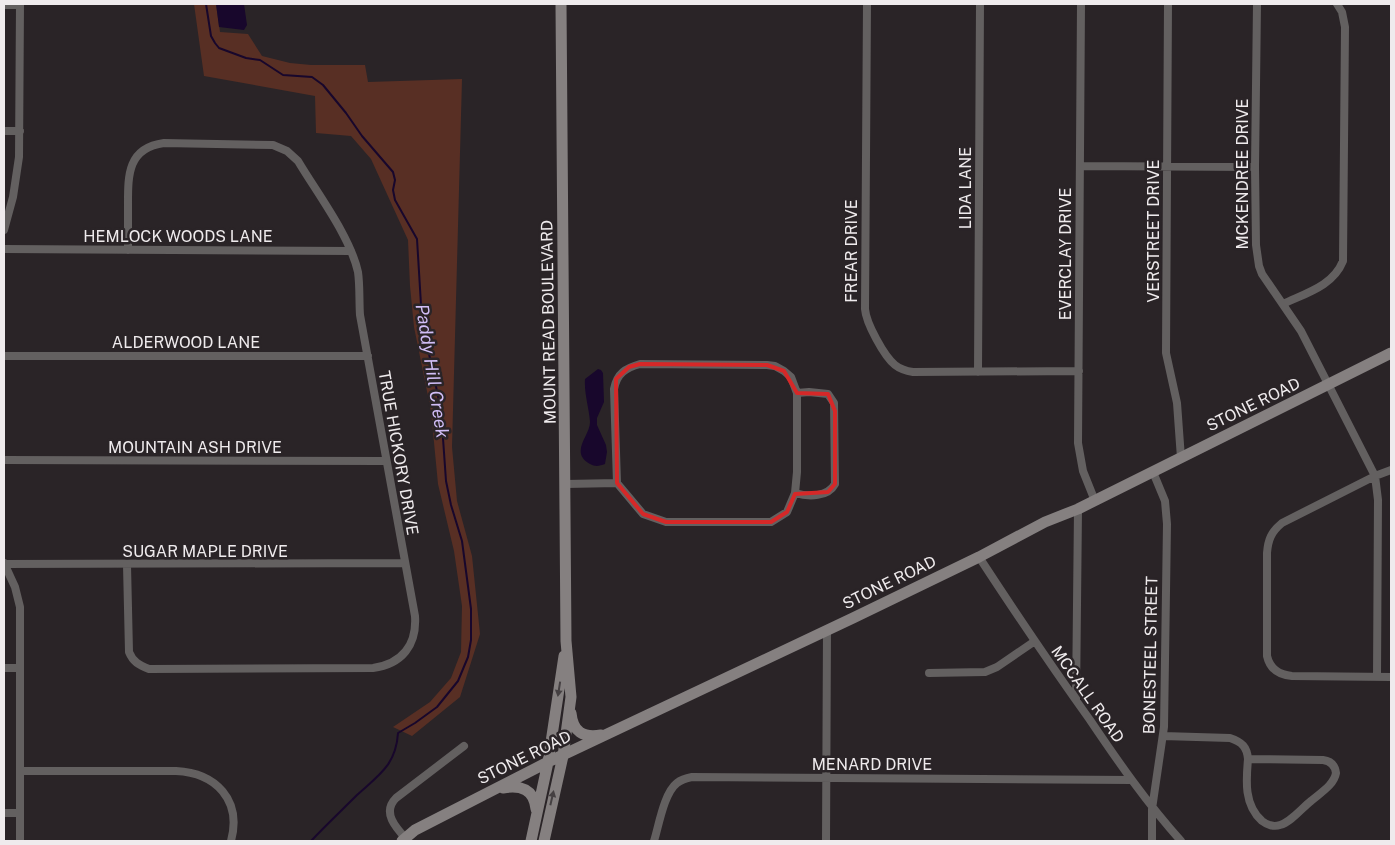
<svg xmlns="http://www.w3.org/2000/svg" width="1395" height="845" font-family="'Public Sans',sans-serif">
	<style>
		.green { fill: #582f24 }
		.water { fill: #18072c }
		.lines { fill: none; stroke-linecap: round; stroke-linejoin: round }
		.stream { stroke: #18072c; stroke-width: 2 }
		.street { stroke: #636060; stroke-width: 8 }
		.secondary { stroke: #858080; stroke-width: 11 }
		.oneway { fill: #454042 }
		.marked { fill: none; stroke: #d62828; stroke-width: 4; stroke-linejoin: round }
		.labels { text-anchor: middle; stroke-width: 5; stroke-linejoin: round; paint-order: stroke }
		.street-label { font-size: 16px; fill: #efebed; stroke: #2a2427 }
		.water-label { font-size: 18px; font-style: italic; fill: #d1bef7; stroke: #2a2427 }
	</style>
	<rect width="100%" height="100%" fill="#2a2427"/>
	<!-- green -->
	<path class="green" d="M194,4H216L220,32L248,34L262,56L290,63L311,65H365L368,82L462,79L452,447L457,501L472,556L480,634L460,697L412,736L393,727L430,702L451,678L461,652L462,606L454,551L438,484L431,411L414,327L410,286L408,240L371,159L351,136L316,133L315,96L204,76Z"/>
	<!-- water -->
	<path class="water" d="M216,4H244L247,25L244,30L219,27Z
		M598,369L601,370L603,373L604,402L597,418V425L606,445L607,452L605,464C600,466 595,467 590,464C569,452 590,436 590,422C589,407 584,394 585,379Z"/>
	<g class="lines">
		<!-- stream -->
		<path class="stream" d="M206,4L211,36L215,43L219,48L246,58L260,60L283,75L312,77L323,85L346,113L362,136L393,172L395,180L393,190L395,200L417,239L422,321L441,410L446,481L451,505L462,541L471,609V640L468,657L458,681L437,707L415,723L398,733C396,765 379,775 357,795C342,810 326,825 311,841"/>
		<!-- street -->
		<path class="street" d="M867,4L865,309C866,323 884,356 895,365C900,369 906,371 913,372L1079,371
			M1081,4L1078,443L1083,471L1095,501
			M1168,4L1166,353L1177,403L1181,458
			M1257,4L1255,167L1256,245L1259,266L1262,274L1301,331L1375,476L1378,500L1377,677
			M4,5H20
			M4,131H20
			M1080,166L1255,167
			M4,230L13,197L19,157L20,4
			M4,249L351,251
			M1283,304C1306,293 1333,286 1343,261L1345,27L1342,12L1337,4
			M4,356H368
			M640,364L767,365L775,366L784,371L791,377L797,393V472L795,493L787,512L771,522H666L643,514L617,483L614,389C617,373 626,368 640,364Z
			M978,372L980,4
			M4,460L386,461
			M1391,470L1375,476L1282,523C1271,532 1268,540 1267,553V656C1270,669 1279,675 1292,676L1391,677
			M566,484L617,483
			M795,493C809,497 828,497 835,484L834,403L828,394L809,392L797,393
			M979,557C1015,612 1052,667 1090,720C1119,763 1147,803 1181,841
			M4,563L15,587L20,607V841
			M4,564L405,563
			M127,565L129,652C133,662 139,665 149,669L373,668C402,664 417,645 415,616L360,315C359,300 360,286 358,272C350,236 317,193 298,161L287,151L273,145L164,143C127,148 128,176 128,206C128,221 128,235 128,250
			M4,668H20
			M929,673L985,672L997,667L1035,641
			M1076,700L1078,509
			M1163,736L1230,738C1242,742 1247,747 1248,759
			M1248,759L1323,760C1331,761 1335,765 1336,773C1334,785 1320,793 1311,801C1302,808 1291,822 1280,825C1274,827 1267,825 1262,821C1244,805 1246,781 1248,759Z
			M21,771H176C216,773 242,800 231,841
			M4,813H20
			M408,841C397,829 381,813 396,798L464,746
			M654,841C659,825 664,793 677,783C682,779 687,778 692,777L1131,780
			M826,841L827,630
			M1152,841V809L1164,727L1167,524L1165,501L1153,472"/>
		<!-- secondary -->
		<path class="secondary" d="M571,713C573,732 583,738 601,735
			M503,788C521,785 534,789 536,809
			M402,841L415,830L548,762L853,618L979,557L1045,522L1078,509L1391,353
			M531,841L548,762L564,656
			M544,841L563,756L571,697L566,641L561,4"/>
	</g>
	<!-- one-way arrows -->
	<defs><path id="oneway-solid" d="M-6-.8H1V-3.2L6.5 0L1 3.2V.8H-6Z" transform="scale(1.25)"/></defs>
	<g class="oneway">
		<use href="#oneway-solid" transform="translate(559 689) rotate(99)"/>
		<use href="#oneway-solid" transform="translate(552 798) rotate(-77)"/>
	</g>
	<!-- marked area -->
	<path class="marked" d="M640,364L767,365L784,371L797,393L828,394L835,411V484L828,492L795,494L787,512L771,522H666L643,514L617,483L616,379L629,367Z"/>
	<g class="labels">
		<!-- street labels -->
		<g class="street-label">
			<text transform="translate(1242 174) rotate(-90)" y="6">MCKENDREE DRIVE</text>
			<text transform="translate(965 188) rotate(-90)" y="6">LIDA LANE</text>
			<text transform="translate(1153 231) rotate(-90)" y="6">VERSTREET DRIVE</text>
			<text x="178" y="242">HEMLOCK WOODS LANE</text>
			<text transform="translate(851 251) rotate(-90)" y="6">FREAR DRIVE</text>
			<text transform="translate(1065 254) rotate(-90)" y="6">EVERCLAY DRIVE</text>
			<text transform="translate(548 322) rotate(-91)" y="6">MOUNT READ BOULEVARD</text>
			<text x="186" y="348">ALDERWOOD LANE</text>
			<text transform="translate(1253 404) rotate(-26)" y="6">STONE ROAD</text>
			<text x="195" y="453">MOUNTAIN ASH DRIVE</text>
			<text transform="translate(399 453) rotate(80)" y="6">TRUE HICKORY DRIVE</text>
			<text x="205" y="557">SUGAR MAPLE DRIVE</text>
			<text transform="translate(889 582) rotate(-26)" y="6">STONE ROAD</text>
			<text transform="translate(1150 655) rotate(-89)" y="6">BONESTEEL STREET</text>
			<text transform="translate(1088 694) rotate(55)" y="6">MCCALL ROAD</text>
			<text transform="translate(524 757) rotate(-26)" y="6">STONE ROAD</text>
			<text x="872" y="770">MENARD DRIVE</text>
		</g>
		<!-- water labels -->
		<g class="water-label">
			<text transform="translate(432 371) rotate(81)" y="6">Paddy Hill Creek</text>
		</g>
	</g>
	<!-- border -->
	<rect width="1395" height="845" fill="none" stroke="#efebed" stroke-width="10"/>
</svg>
